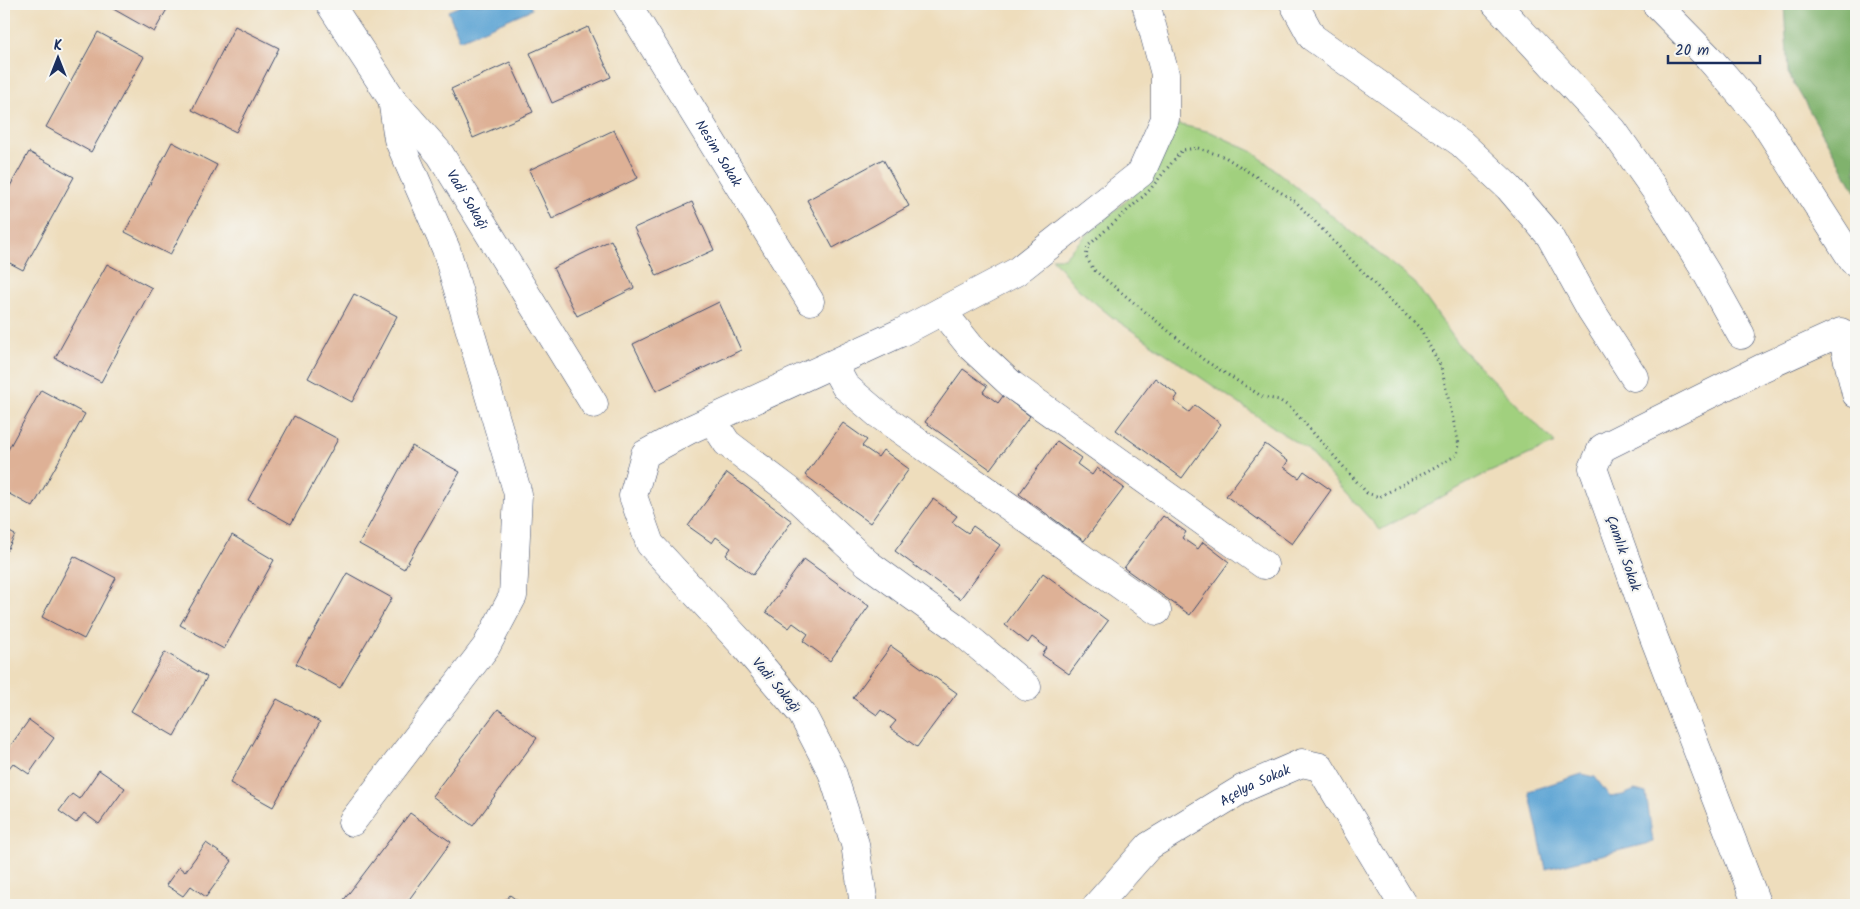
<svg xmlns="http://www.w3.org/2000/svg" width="1860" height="909" font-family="Kalam,sans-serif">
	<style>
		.green { fill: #a1d07e; stroke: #5e806e }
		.forest { fill: #80b26d; stroke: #4e7066 }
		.water { fill: #5ea5d4; stroke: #3c6a99 }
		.building { fill: #deb196 }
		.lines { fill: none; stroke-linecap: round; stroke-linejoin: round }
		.minor-casing { stroke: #3b496c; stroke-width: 29 }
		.path { stroke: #3b496c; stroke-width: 3; stroke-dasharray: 1 4; stroke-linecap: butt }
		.minor { stroke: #fff; stroke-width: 28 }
		.labels { text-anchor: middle; stroke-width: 4.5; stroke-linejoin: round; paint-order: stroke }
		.street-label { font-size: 14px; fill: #1b2f5e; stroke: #f6f6f2 }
	</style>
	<rect width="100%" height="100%" fill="#f6f6f2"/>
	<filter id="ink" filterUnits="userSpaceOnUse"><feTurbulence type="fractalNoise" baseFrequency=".02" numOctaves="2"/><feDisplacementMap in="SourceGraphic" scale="10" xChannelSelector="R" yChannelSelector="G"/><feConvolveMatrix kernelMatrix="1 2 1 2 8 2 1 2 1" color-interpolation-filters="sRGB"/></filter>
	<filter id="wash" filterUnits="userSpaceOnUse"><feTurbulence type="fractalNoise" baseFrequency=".0096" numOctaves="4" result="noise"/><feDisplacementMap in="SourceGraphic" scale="20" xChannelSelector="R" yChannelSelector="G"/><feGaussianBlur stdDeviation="1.12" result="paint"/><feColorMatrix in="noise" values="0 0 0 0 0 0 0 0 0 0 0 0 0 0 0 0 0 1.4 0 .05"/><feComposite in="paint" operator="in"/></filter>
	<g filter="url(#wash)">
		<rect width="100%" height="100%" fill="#eeddbc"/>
		<!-- green -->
		<path class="green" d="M1177,124L1211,132L1253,152L1415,283L1461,348L1555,443L1481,476L1380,530L1307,450L1112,317L1077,288L1052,258H1064C1088,229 1121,210 1145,181C1158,165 1167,142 1177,124Z"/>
		<!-- forest -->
		<path class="forest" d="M1784,4H1856V192L1788,73Z"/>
		<!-- water -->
		<path class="water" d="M465,4H529L532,9L460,40L448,11Z
			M1582,774L1595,777L1610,797L1623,795L1635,790L1646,793L1653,842L1546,869L1529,791Z"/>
		<g id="blocks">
			<!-- building -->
			<path class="building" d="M109,4H170L154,32L108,6Z
				M235,26L279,48L236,132L192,110Z
				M588,27L611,77L552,103L530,53Z
				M98,32L144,57L91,152L46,127Z
				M510,62L533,112L473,138L451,89Z
				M614,130L638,178L552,219L529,170Z
				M172,142L217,165L170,255L125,232Z
				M29,152L74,177L23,270L4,260V197Z
				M883,159L909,206L833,248L807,200Z
				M692,202L714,250L657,276L634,228Z
				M611,240L634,288L577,316L553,268Z
				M107,264L152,288L101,382L55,358Z
				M354,294L397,316L352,402L308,378Z
				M719,302L741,350L656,391L633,344Z
				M963,369L987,386L983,392L998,403L1003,396L1030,416L990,469L925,422Z
				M1155,378L1178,395L1174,401L1189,412L1195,405L1221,424L1182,478L1116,430Z
				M41,390L85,414L33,507L4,491V457Z
				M294,416L338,439L291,524L248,500Z
				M843,423L867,440L862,446L878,457L883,450L909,469L870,523L805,475Z
				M1057,441L1081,458L1077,464L1092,475L1097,468L1124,488L1084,541L1019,494Z
				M1265,444L1288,461L1284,467L1299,478L1304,471L1331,490L1292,544L1226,496Z
				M412,446L460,472L404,569L359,544Z
				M727,473L792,521L753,575L726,555L731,548L716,537L712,543L688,526Z
				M933,499L957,516L952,522L968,533L973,526L1000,545L960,599L895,551Z
				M1163,516L1186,532L1182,538L1198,549L1203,542L1229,562L1190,615L1124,568Z
				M4,529L15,535L4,556Z
				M232,535L274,560L224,649L180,625Z
				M74,556L116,578L84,639L42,617Z
				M804,559L869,606L830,661L803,641L808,634L793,623L789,628L766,612Z
				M347,573L392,598L340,688L296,664Z
				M1043,573L1108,621L1069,674L1042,655L1047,648L1032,637L1028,643L1005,625Z
				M891,646L957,693L917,747L890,728L896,721L881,710L877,715L853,698Z
				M165,652L207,677L174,736L131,711Z
				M277,699L320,722L273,807L230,783Z
				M498,709L537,738L473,826L432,796Z
				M29,720L54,738L29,774L13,763L5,773L4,746L8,749Z
				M99,770L125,788L99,824L84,813L76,823L59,811L72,794L79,799Z
				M410,813L451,842L405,905H350L343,901Z
				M206,843L232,861L206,897L191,886L183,896L166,885L179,867L185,872Z
				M510,895L523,905H502Z"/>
		</g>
	</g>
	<g filter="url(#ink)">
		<use href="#blocks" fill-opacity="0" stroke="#3b496c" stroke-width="1"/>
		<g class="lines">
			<defs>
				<g id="minor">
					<path id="s1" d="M330,4L392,99L440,154L594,404"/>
					<path id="s2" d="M627,4L810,301"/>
					<path d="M1294,4L1312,37L1461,143L1509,188L1550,236L1591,310L1634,377"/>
					<path d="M1496,4L1613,130L1660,197L1706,272L1741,335"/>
					<path d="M1656,4L1708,57L1762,119L1853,261"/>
					<path d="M942,311L970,346L1012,385L1264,565"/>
					<path d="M833,364L845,386L878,414L1157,611"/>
					<path d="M712,420L727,443L789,490L867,563L958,629L1027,687"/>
					<path d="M352,822L486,647L513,596L518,494L446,249L398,139L392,99"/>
					<path d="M864,905L855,844L832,772L802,714L746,648L650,544L633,496L645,454L689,430L902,332L1016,272L1141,173L1165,119V74L1146,4"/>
					<path id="s3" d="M1097,905L1149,846L1244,788L1302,763L1320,767L1403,905"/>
					<path d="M1757,905L1651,630L1593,468L1602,448L1762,368L1841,332L1856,394"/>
				</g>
			</defs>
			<!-- minor casing -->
			<use href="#minor" class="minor-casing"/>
			<!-- path -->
			<path class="path" d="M1198,148L1225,157L1296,202L1386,296L1420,328L1441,367L1459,445L1457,455L1379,497L1367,493L1291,408L1279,400L1263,397L1204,360L1094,270L1086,257L1088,246L1148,192L1182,150Z"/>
			<!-- minor -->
			<use href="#minor" class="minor"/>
		</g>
	</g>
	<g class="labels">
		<!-- street labels -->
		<g class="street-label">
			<text dy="5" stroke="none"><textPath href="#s2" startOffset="175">Nesim Sokak</textPath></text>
			<text dy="5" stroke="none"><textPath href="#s1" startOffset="240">Vadi Sokağı</textPath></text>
			<text transform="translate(1624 553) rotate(71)" y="5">Çamlık Sokak</text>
			<text transform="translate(777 685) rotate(50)" y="5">Vadi Sokağı</text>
			<text dy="5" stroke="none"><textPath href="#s3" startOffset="201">Açelya Sokak</textPath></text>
		</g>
	</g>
	<!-- margin -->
	<rect width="1860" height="909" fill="none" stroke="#f6f6f2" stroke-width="20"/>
	<!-- north arrow -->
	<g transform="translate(58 58)" stroke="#f6f6f2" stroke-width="4" paint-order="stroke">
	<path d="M0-4L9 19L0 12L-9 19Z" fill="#1b2f5e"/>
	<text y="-8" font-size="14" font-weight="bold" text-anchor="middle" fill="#1b2f5e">K</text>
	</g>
	<!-- scale -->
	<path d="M1668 55v8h92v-8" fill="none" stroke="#1b2f5e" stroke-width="2.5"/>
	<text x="1675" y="55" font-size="15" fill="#1b2f5e" stroke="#f6f6f2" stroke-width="4" paint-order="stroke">20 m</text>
</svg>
